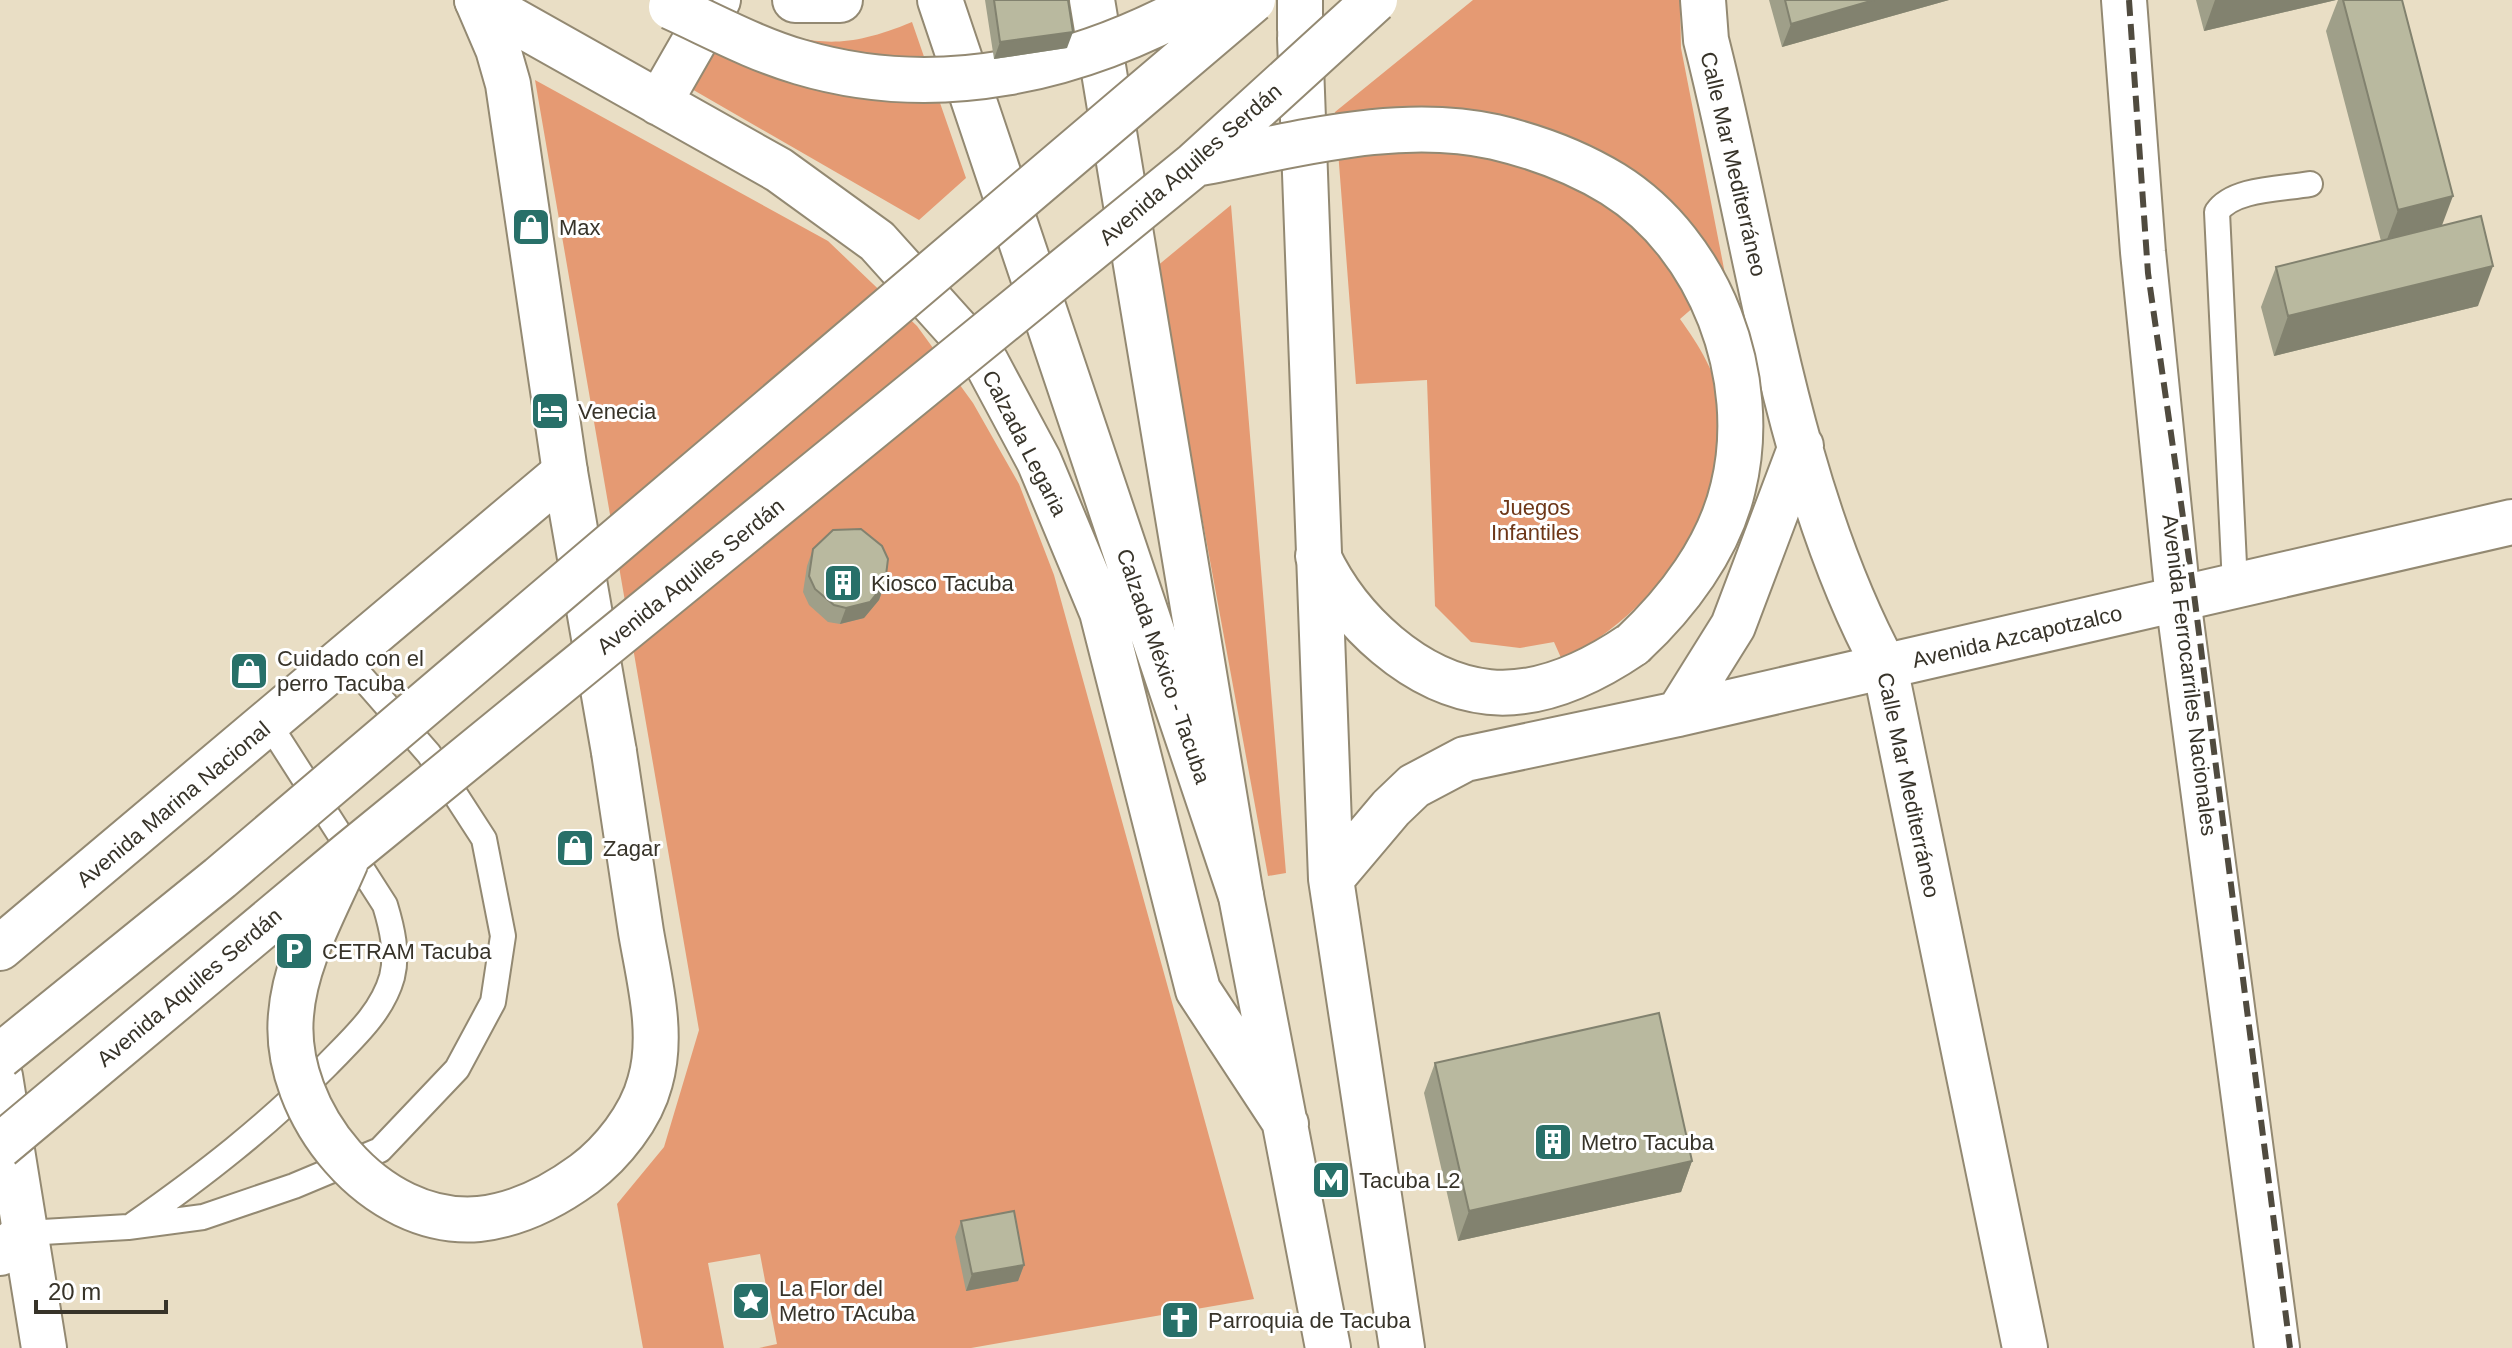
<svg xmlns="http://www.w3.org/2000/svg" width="2512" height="1348" font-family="Arial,sans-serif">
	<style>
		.green { fill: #e59a73 }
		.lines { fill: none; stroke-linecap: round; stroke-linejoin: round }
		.lane-casing { stroke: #938972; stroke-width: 28 }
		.street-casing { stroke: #938972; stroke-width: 48 }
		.secondary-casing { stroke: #938972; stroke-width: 48 }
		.highway-casing { stroke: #938972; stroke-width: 48 }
		.lane { stroke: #fff; stroke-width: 24 }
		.street { stroke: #fff; stroke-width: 44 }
		.secondary { stroke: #fff; stroke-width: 44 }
		.highway { stroke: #fff; stroke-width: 44 }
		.rail { stroke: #504b3f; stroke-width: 6; stroke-dasharray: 16 8; stroke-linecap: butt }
		.highway-bridge-casing { stroke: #938972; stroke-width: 48; stroke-linecap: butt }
		.highway-bridge { stroke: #fff; stroke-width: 44 }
		.wall { fill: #9f9f89 }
		.shaded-wall { fill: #82826f }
		.building { fill: #b9b99f; stroke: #82826f; stroke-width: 2 }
		.labels { text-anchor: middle; stroke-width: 6; stroke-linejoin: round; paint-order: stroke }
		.street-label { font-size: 22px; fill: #373329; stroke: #fff }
		.poi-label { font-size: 22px; fill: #373329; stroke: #fff; text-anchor: start }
		.park-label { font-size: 22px; fill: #6e3718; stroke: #fff }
	</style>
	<rect width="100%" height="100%" fill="#e9dec5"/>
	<!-- green -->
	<path class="green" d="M1473,0H1680L1681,48L1726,279L1680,319C1698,344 1719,376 1720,408C1725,516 1655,613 1562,660L1554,642L1520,648L1471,642L1435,606L1427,380L1356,384L1335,112Z
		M733,21C809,42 835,54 912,22L966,178L919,220L690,88Z
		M535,80L828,241L917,326L973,403L1019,484L1054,575L1254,1299L971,1348H759L777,1344L760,1254L708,1263L724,1348H643L617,1204L664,1147L699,1030Z
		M1231,205L1286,873L1268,876L1156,267Z"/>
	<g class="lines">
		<defs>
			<path id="lane" d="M2235,585L2217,212C2233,188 2283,189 2310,184
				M134,1224C204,1175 267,1126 327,1065C352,1039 382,1013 392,977C398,953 392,928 385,905L269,724
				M26,1233L128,1227L203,1217L294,1186L380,1150L457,1069L493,1002L503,936L484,839L429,754L346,659"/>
			<path id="street" d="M2124,0L2143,252L2178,599L2277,1348
				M1885,667L2025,1348
				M0,1076L44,1348"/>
			<path id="secondary" d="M477,0L779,170L877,241L986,362L1039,461L1102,612L1198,990L1286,1124
				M795,0H840
				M940,0L1241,896L1328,1348
				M1703,0L1706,40C1758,243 1785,483 1885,667
				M1300,38L1331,879L1402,1348
				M659,103L718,0
				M1678,714L1733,626L1801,446
				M1331,879L1391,808L1414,786L1465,759L1678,714L2512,522
				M0,948L565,472
				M0,1253L26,1233"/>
			<path id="highway" d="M477,0L498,49L508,84L565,472L614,752
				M1092,0L1241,896
				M1300,30V0
				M1318,556C1348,620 1415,684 1489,692C1540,697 1592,672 1633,644"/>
		</defs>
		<!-- lane casing -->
		<use href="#lane" class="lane-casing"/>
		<!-- street casing -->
		<use href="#street" class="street-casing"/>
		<!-- secondary casing -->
		<use href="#secondary" class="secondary-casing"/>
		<!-- highway casing -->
		<use href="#highway" class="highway-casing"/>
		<!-- lane -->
		<use href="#lane" class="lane"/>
		<!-- street -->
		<use href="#street" class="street"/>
		<!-- secondary -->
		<use href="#secondary" class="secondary"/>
		<!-- highway -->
		<use href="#highway" class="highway"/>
		<!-- rail -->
		<path class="rail" d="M2129,0L2148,273L2194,594L2290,1348"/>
		<defs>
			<path id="highway-bridge" d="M671,7C713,26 755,49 800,62C938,103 1079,70 1203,0
				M1195,164C1292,146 1397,115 1495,137C1537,147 1577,162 1613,184C1711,245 1760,378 1733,488C1719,548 1677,603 1633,644
				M346,861C325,910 295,961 291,1015C282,1112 375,1228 479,1219C517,1215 554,1196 584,1174C612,1153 641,1117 650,1082C664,1034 649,979 641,932C632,872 623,812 614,752
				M0,1056L220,878L1253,0
				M0,1146L349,854L1195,164L1375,0"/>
		</defs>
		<!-- highway-bridge casing -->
		<use href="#highway-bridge" class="highway-bridge-casing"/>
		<!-- highway-bridge -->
		<use href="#highway-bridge" class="highway-bridge"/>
	</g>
	<!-- wall -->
	<path class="wall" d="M985,0H1068L1067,48L994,59Z
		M1769,0H1949L1782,47Z
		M2196,0H2336L2204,31Z
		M2338,0H2402L2442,226L2478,306L2274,356L2261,307L2276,267L2381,241L2326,31Z
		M813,549L885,583L879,600L864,618L840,624L828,622L809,605L803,592L807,566Z
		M1435,1063L1692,1161L1681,1192L1458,1241L1424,1093Z
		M961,1221L1024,1265L1018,1281L966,1291L955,1237Z"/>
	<!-- shaded-wall -->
	<path class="shaded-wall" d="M1874,0H1949L1782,47L1791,24Z
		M2215,0H2336L2204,31Z
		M1073,32L1067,48L994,59L1000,42Z
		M2453,196L2438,236L2383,250L2398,210Z
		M2493,266L2478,306L2274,356L2288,316Z
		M885,583L879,600L864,618L840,624L846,608Z
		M1692,1161L1681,1192L1458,1241L1469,1211Z
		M1024,1265L1018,1281L966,1291L972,1274Z"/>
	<!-- building -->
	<path class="building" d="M994,0H1068L1073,32L1000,42Z
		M1785,0H1874L1791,24Z
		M2343,0H2402L2453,196L2398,210Z
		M2481,216L2493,266L2288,316L2276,267Z
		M861,529L882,546L888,559L885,583L870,602L846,608L834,605L815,589L809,576L813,549L833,530Z
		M1659,1013L1692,1161L1469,1211L1435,1063Z
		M1014,1211L1024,1265L972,1274L961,1221Z"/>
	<!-- icons -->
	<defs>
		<symbol id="shop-square" viewBox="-11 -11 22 22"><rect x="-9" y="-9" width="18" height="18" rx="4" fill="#287069" stroke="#fff"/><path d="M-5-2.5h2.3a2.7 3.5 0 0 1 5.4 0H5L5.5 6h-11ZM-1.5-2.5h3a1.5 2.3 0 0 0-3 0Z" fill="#fff"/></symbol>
		<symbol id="hotel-square" viewBox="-11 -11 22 22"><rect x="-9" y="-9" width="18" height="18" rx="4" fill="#287069" stroke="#fff"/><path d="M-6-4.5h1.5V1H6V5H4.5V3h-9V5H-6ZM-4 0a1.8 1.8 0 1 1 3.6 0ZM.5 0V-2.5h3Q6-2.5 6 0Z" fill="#fff"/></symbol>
		<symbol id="building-square" viewBox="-11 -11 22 22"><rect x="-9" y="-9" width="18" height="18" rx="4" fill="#287069" stroke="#fff"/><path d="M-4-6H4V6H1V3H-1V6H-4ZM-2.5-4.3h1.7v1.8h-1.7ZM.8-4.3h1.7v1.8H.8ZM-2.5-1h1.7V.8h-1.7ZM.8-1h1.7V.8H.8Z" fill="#fff"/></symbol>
		<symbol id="parking-square" viewBox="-11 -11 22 22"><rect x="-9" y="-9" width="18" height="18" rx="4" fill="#287069" stroke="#fff"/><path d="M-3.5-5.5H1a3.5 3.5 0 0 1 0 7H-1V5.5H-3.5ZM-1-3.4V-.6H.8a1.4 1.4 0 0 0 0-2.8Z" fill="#fff"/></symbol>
		<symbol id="metro-square" viewBox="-11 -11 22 22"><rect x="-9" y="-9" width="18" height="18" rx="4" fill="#287069" stroke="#fff"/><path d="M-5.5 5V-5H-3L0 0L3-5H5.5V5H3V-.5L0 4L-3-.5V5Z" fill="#fff"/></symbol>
		<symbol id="sight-square" viewBox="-11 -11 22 22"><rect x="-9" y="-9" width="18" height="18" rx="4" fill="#287069" stroke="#fff"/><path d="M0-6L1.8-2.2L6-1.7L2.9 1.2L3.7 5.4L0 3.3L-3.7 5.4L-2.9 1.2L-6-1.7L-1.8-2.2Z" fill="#fff"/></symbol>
		<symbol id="church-square" viewBox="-11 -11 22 22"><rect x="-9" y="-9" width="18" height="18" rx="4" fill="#287069" stroke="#fff"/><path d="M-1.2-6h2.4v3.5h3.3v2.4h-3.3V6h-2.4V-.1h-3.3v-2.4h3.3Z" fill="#fff"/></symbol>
	</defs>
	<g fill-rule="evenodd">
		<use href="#shop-square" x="509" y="205" width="44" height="44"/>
		<use href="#hotel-square" x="528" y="389" width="44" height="44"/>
		<use href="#building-square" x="821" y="561" width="44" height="44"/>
		<use href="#shop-square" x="227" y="649" width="44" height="44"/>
		<use href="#shop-square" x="553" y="826" width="44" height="44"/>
		<use href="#parking-square" x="272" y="929" width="44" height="44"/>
		<use href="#building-square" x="1531" y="1120" width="44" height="44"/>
		<use href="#metro-square" x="1309" y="1158" width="44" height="44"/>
		<use href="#sight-square" x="729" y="1279" width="44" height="44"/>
		<use href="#church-square" x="1158" y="1298" width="44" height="44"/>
	</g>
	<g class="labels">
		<!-- street labels -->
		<g class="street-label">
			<text transform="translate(1190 164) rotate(-41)" y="8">Avenida Aquiles Serdán</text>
			<text transform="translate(1734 164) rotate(77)" y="8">Calle Mar Mediterráneo</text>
			<text transform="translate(1025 443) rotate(63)" y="8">Calzada Legaria</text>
			<text transform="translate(690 576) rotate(-39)" y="8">Avenida Aquiles Serdán</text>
			<text transform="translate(2017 636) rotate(-13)" y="8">Avenida Azcapotzalco</text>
			<text transform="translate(1164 666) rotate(71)" y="8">Calzada México - Tacuba</text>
			<text transform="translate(2190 675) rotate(83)" y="8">Avenida Ferrocarriles Nacionales</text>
			<text transform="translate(1909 785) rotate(78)" y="8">Calle Mar Mediterráneo</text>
			<text transform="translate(173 804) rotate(-40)" y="8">Avenida Marina Nacional</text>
			<text transform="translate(189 987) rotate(-40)" y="8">Avenida Aquiles Serdán</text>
		</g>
		<!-- poi labels -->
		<g class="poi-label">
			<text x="559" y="235">Max</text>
			<text x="578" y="419">Venecia</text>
			<text x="871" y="591">Kiosco Tacuba</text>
			<text x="277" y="666">Cuidado con el<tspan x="277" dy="25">perro Tacuba</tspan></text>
			<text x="603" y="856">Zagar</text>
			<text x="322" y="959">CETRAM Tacuba</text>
			<text x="1581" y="1150">Metro Tacuba</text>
			<text x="1359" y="1188">Tacuba L2</text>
			<text x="779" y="1296">La Flor del<tspan x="779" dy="25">Metro TAcuba</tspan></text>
			<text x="1208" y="1328">Parroquia de Tacuba</text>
		</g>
		<!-- park labels -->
		<g class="park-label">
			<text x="1535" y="515">Juegos<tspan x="1535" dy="25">Infantiles</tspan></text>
		</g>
	</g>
	<!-- scale -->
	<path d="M36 1300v12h130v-12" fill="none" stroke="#373329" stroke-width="4"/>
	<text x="48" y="1300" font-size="24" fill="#373329" stroke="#ffffff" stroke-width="6" paint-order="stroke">20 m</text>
</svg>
